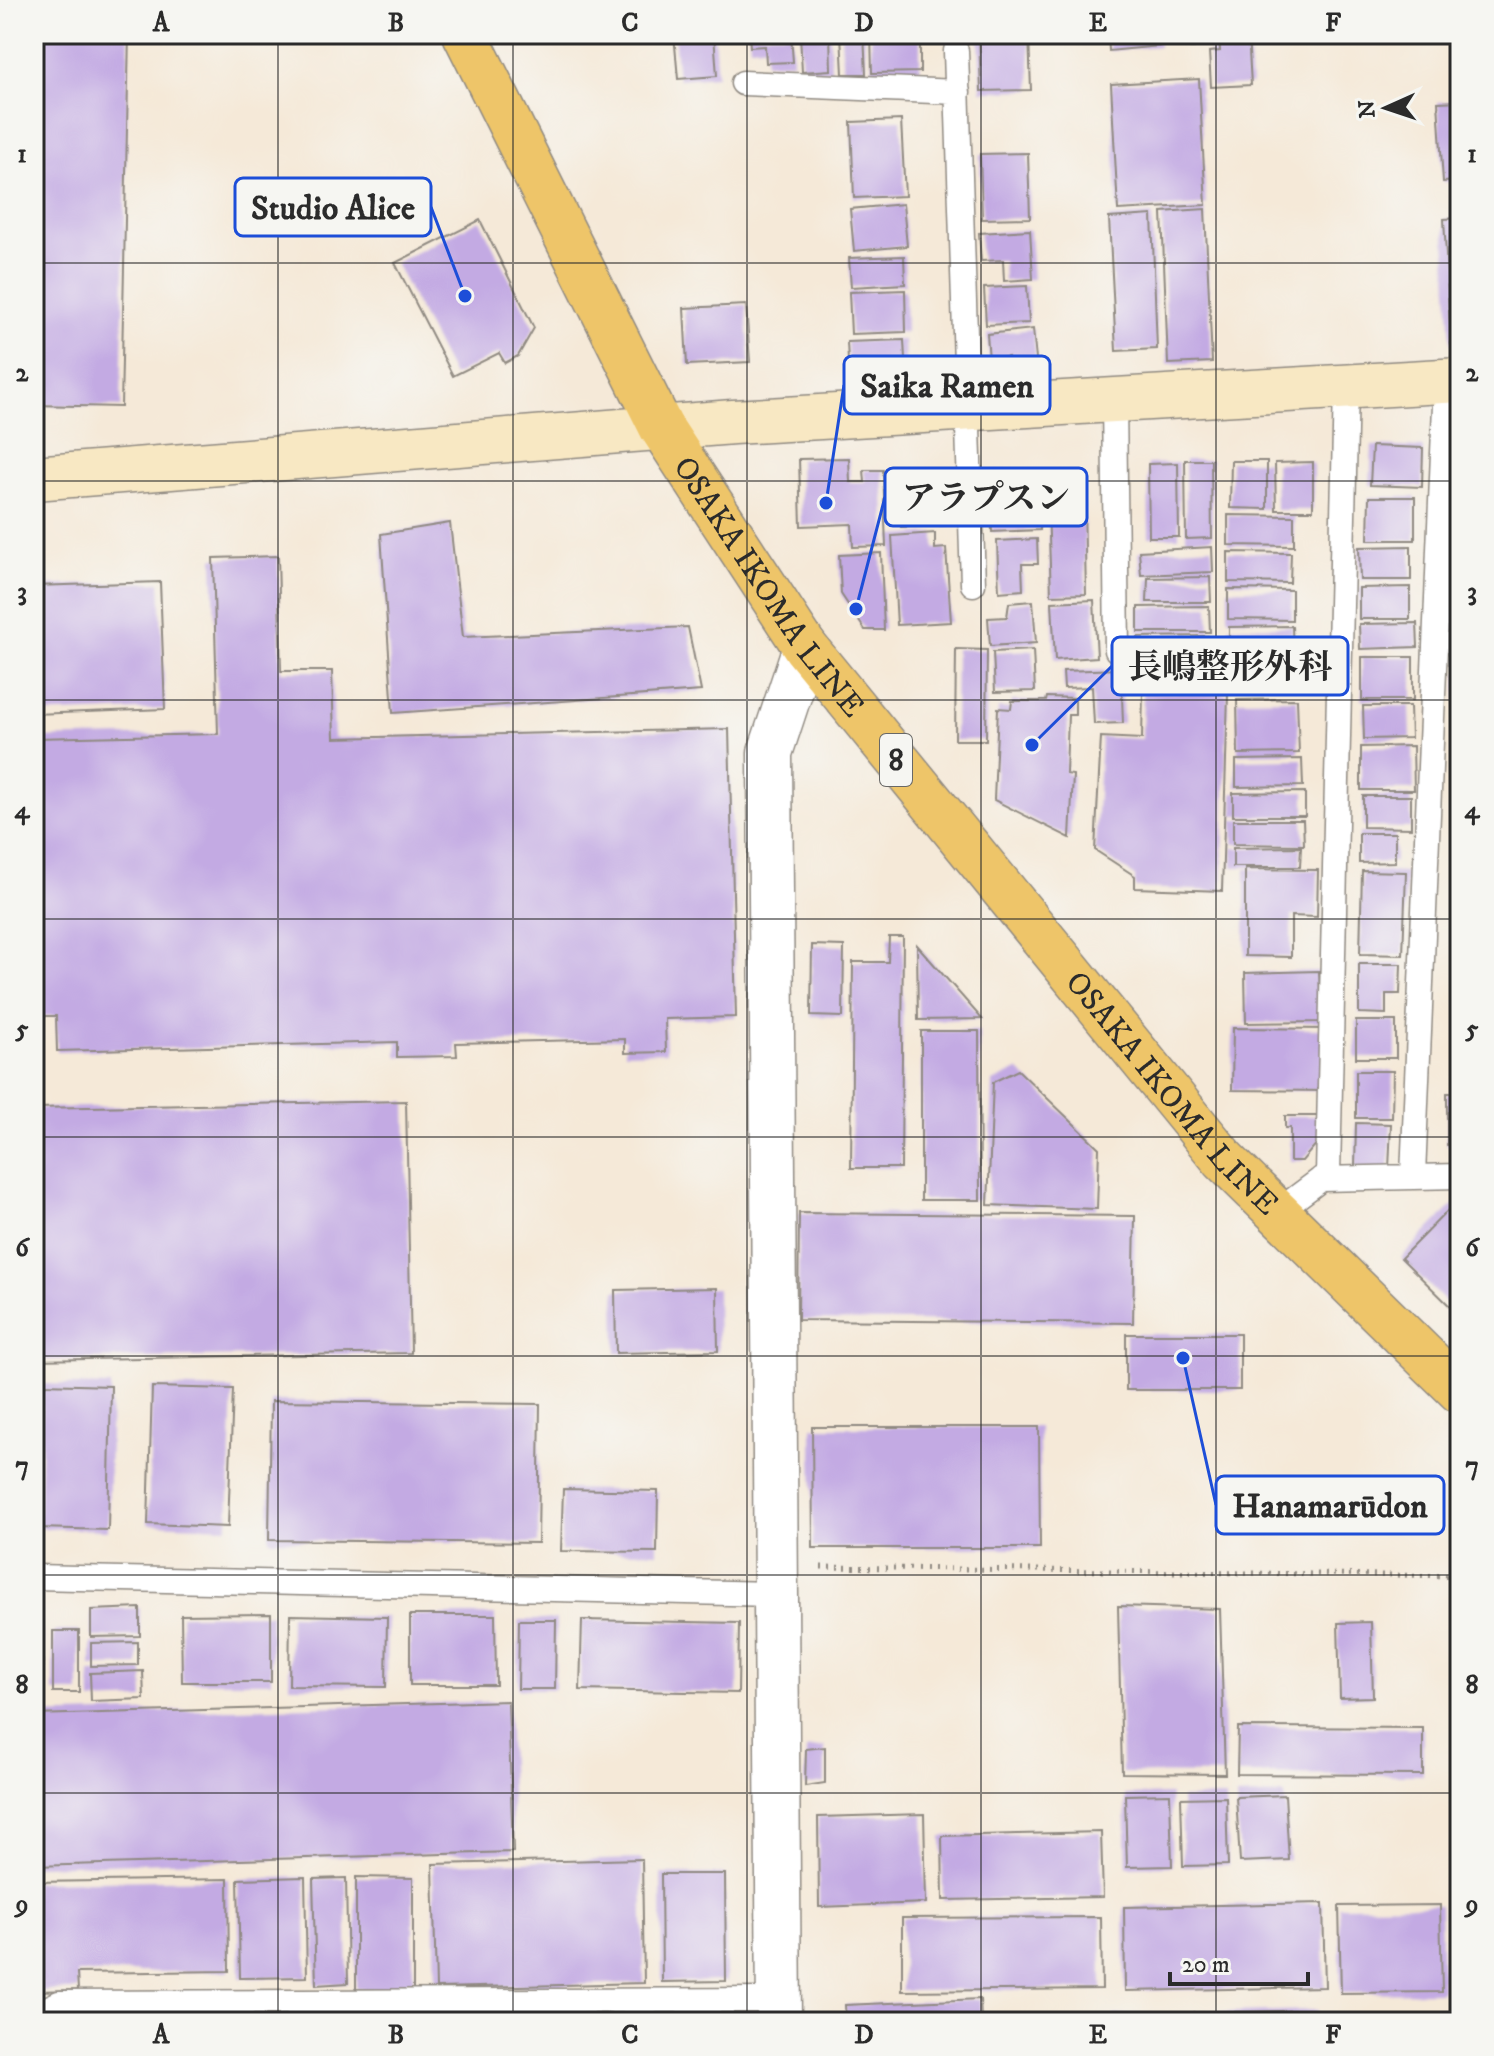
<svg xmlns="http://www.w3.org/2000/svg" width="1494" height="2056" font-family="'IM FELL DW Pica','Noto Serif JP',serif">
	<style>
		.building { fill: #c3aae3 }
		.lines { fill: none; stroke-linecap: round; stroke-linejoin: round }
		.lane-casing { stroke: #908a82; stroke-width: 27 }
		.street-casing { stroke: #908a82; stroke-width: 47 }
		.secondary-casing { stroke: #908a82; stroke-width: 47 }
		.primary-casing { stroke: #908a82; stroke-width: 47 }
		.path { stroke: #908a82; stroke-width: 5; stroke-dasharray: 2 6; stroke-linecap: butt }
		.lane { stroke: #fff; stroke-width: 24 }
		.street { stroke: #fff; stroke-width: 44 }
		.secondary { stroke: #f8e8c3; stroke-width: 44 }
		.primary { stroke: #eec569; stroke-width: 44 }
		.grid { fill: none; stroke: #2b2b2b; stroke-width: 2; stroke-opacity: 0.55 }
		.labels { text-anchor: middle; stroke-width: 8; stroke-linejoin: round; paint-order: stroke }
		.shield { fill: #f6f6f2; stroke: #686867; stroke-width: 2 }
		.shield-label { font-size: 30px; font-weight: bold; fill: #2b2b2b }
		.street-label { font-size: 32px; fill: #2b2b2b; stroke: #f6f6f2 }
		.leader { fill: none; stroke: #1d4ed8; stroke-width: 3 }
		.callout-dot { fill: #1d4ed8; stroke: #f6f6f2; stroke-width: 3 }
		.callout { fill: #f6f6f2; stroke: #1d4ed8; stroke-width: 3 }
		.callout-label { font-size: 34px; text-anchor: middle; font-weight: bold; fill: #2b2b2b }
		.neatline { fill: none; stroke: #2b2b2b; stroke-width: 3 }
		.grid-label { font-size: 26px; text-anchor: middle; font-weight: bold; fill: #2b2b2b }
	</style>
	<rect width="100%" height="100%" fill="#f6f6f2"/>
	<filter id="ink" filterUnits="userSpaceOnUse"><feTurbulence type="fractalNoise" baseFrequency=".0125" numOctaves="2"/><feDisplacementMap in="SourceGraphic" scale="16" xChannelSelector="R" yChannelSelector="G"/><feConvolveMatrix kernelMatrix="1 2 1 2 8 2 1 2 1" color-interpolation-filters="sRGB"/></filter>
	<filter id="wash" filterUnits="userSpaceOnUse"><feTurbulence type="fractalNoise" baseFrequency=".006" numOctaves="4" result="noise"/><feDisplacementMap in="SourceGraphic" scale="32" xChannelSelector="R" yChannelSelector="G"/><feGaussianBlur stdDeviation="1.8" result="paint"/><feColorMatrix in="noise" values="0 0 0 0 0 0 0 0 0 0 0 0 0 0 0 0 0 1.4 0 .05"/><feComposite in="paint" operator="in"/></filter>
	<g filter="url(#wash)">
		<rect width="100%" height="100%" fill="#f5e9d8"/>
		<g id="blocks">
			<!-- building -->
			<path class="building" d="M34,34H129L121,407L34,405Z
				M674,34H714L717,76L678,79Z
				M749,34H791L793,62L766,63L765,46L750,47Z
				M800,34H830L831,70L802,72Z
				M841,34H864L866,74H843Z
				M871,34H920V72L872,73Z
				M979,34H1029L1031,90L981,91Z
				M1108,34H1158L1159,46L1109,51Z
				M1219,34H1248L1251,85L1211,87L1209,52L1220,51Z
				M1199,79L1206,205L1118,210L1111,84Z
				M1460,101V181L1443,182L1438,102Z
				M901,120L905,196L854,198L851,122Z
				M1028,153L1030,218L982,219L980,154Z
				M903,204L907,246L854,251L850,209Z
				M1205,209L1212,362L1168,364L1162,212Z
				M1152,215L1157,349L1116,351L1109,218Z
				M1460,218V344H1451L1444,219Z
				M480,220L534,328L518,356L505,363L499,353L453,376L395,263Z
				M1030,230L1033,279L1004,281L1003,260L981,261L979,233Z
				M904,256L905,284L851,287L849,258Z
				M1027,286L1029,323L986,325L984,288Z
				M905,290L906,332L851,334L849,292Z
				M746,305L750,362L687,365L684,308Z
				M1033,329L1038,379L1011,381L1008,357L989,360L987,334Z
				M904,340L906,378L849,381L847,342Z
				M1372,446L1423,448L1422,487L1370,485Z
				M849,458L850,482H865L864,470H883L886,546L853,547L852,524L801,526L799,459Z
				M1185,460H1211L1212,538L1186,539Z
				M1231,461H1267V509L1230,508Z
				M1313,462V510H1276L1275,463Z
				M1178,463L1179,537H1149L1148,464Z
				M1020,470V501L1039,500L1040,530L992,532L990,471Z
				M946,484L947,525L901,527L900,485Z
				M1369,497H1415V540H1368Z
				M1084,504L1086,594L1051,595L1048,506Z
				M1228,515L1294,516V546L1228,545Z
				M450,523L463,637L688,627L701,691L393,713L381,534Z
				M935,533V549L946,548L951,622L897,625L892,536Z
				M1037,539L1038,564H1022L1023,590L999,592L997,541Z
				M1411,546V580H1360L1359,547Z
				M1212,547L1213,572L1141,575L1139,551Z
				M1228,552L1291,553L1290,583L1228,582Z
				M881,553L884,630H865L841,594L839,555Z
				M278,556L281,671H332L334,738L729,729L736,1017L665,1019L666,1052L625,1053V1039L456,1043L457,1056L397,1057V1042L57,1051L56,1016H34V738L218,734L213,558Z
				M1210,577L1211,602H1147L1148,578Z
				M160,582L165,709L34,714V586Z
				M1410,587V619H1359V588Z
				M1228,589L1292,590V620L1228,619Z
				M1094,600L1097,657L1055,660L1052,602Z
				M1033,601L1036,643L990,646L988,618L1007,617L1009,603Z
				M1209,606L1210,632H1138V607Z
				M1417,623L1418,647L1360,649L1359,624Z
				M1292,626L1293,655H1229V627Z
				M1208,636L1209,658L1139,660L1138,637Z
				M956,649L987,650L986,740H955Z
				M1033,650L1035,691L995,692L993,652Z
				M1362,657H1413V700H1362Z
				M1121,669L1123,723L1094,724L1092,687L1064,688L1063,671Z
				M1457,673L1460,674V723H1456Z
				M1143,691L1228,694L1222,891L1135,888V876L1095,850L1101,737L1142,739Z
				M1047,697L1075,698V715H1068L1066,774L1073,775L1070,838L994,800L998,708L1011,709L1012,701H1046Z
				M1297,699L1299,753L1238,754L1237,700Z
				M1363,706H1410L1411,738L1364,739Z
				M1455,728H1460V765H1455Z
				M1413,746L1414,790H1361V747Z
				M1302,759L1303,786L1236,787V760Z
				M1305,792V816H1233V793Z
				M1363,796H1411V828L1363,827Z
				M1233,820H1303L1304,845L1233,844Z
				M1359,833H1395V862L1359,863Z
				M1301,847L1300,867H1233V848Z
				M1245,869L1318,870L1317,917L1291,916V957L1245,956Z
				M1362,871L1406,872L1403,955L1360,954Z
				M889,937H903L901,1168H851L853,962H888Z
				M812,945L844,946L843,1017L811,1016Z
				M917,945L982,1019L918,1020Z
				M1359,964H1401L1400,994H1386V1014L1359,1013Z
				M1319,971L1321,1022L1246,1023L1245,973Z
				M1356,1021H1396V1058H1356Z
				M1233,1028L1327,1029V1091L1232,1090Z
				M921,1031H979L980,1200H921Z
				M1018,1070L1099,1148L1097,1209L988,1205L993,1082Z
				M1356,1071H1393L1392,1118H1356Z
				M1447,1093H1460V1145H1447Z
				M406,1101L411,1353L34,1360V1108Z
				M1285,1116H1323V1136L1302,1161H1290V1128H1285Z
				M1356,1123L1391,1124L1389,1169L1355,1168Z
				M1460,1198V1316L1401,1258Z
				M799,1213L1135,1216L1133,1323L798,1320Z
				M717,1288L718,1351L616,1353L615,1290Z
				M1126,1334H1240V1390H1126Z
				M43,1384L111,1386L108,1530L39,1528Z
				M152,1387L233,1389L228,1527L148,1524Z
				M271,1401L540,1404L538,1543L269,1540Z
				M812,1427H1039L1040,1548H813Z
				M563,1489L658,1491L657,1552L561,1551Z
				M1118,1606L1220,1609L1225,1774L1122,1773Z
				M140,1608V1636L91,1637V1610Z
				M271,1614V1682H182L181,1615Z
				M290,1615L387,1617L386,1687L289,1686Z
				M410,1615H495L496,1685H410Z
				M519,1620H556L555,1689H518Z
				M582,1620L739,1623L738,1693L580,1690Z
				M1371,1622L1373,1697L1340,1698L1338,1623Z
				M34,1630L42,1631L43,1691H34Z
				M53,1631H79V1692H53Z
				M138,1642V1665L91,1666V1643Z
				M143,1671L144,1699L91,1701L90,1673Z
				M508,1701L513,1852L34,1866V1715Z
				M1238,1727L1423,1728V1775L1237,1774Z
				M825,1747V1783L805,1786L806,1749Z
				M1170,1794L1172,1866L1127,1867L1125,1795Z
				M1285,1795L1289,1860L1240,1862L1236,1797Z
				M1226,1797L1228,1865L1183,1866L1181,1798Z
				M924,1814L926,1903L819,1907L818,1817Z
				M1101,1832L1103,1897L943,1900L942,1836Z
				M642,1859L644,1983L436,1988L433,1864Z
				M661,1874H725L726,1981L662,1982Z
				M305,1877L307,1977L240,1978L238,1879Z
				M356,1877L413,1878V1990L356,1989Z
				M346,1878L348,1983L316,1985L313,1879Z
				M228,1879L229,1971L77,1973L78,1990L34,1991V1882Z
				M1323,1903L1325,1987L1125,1991L1124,1907Z
				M1440,1905L1442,1992L1341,1993L1339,1906Z
				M1101,1917L1102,1989L902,1991V1918Z
				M980,1999L981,2022H846L845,2005Z
				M1317,2010V2022H1114V2015Z"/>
		</g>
	</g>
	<g filter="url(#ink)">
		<use href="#blocks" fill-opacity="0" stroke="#908a82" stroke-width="2"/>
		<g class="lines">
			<defs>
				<path id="lane" d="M1192,34V35
					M956,51L973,584
					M743,83L958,92
					M1114,399L1117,650
					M1413,1176L1446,381
					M1321,1179L1460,1176
					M1277,1212L1328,1174L1346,386
					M34,1577L777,1594
					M34,2015L59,2003L779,2000"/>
				<path id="street" d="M779,2022L770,753L805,647"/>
				<path id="secondary" d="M34,478L733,422L1460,380"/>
				<g id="primary">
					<path id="s1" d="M465,34L661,427L805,647L1224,1160L1460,1391"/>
				</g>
			</defs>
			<!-- lane casing -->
			<use href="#lane" class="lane-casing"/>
			<!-- street casing -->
			<use href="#street" class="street-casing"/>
			<!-- secondary casing -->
			<use href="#secondary" class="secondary-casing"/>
			<!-- primary casing -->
			<use href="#primary" class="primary-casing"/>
			<!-- path -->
			<path class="path" d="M821,1567L1460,1576"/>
			<!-- lane -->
			<use href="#lane" class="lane"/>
			<!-- street -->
			<use href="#street" class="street"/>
			<!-- secondary -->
			<use href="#secondary" class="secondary"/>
			<!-- primary -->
			<use href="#primary" class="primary"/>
		</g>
	</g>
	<!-- grid -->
	<path class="grid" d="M278,34V2022M513,34V2022M747,34V2022M981,34V2022M1216,34V2022M34,263H1460M34,481H1460M34,700H1460M34,919H1460M34,1137H1460M34,1356H1460M34,1575H1460M34,1793H1460"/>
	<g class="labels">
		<!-- shield labels -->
		<rect class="shield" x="880" y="734" width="32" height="52" rx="6"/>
		<g class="shield-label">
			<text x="896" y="770">8</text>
		</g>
		<!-- street labels -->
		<g class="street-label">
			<text dy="11" stroke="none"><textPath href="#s1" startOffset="632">OSAKA IKOMA LINE</textPath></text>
			<text dy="11" stroke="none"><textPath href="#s1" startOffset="1280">OSAKA IKOMA LINE</textPath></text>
		</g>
	</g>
	<!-- callouts -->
	<path class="leader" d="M465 296L431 207M826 503L844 385M856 609L885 497M1032 745L1112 666M1183 1358L1216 1505"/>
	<g class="callout-dot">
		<circle cx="465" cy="296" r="8"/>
		<circle cx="826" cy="503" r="8"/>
		<circle cx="856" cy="609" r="8"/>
		<circle cx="1032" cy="745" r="8"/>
		<circle cx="1183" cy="1358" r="8"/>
	</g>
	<g class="callout">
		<rect x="235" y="178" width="196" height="58" rx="8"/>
		<rect x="844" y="356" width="206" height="58" rx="8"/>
		<rect x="885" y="468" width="202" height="58" rx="8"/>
		<rect x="1112" y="637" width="236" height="58" rx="8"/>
		<rect x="1216" y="1476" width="228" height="58" rx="8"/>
	</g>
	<g class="callout-label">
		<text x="333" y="219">Studio Alice</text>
		<text x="947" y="397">Saika Ramen</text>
		<text x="986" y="509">アラプスン</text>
		<text x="1230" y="678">長嶋整形外科</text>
		<text x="1330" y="1517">Hanamarūdon</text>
	</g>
	<!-- margin -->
	<rect width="1494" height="2056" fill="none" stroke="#f6f6f2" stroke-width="88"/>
	<!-- north arrow -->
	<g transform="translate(1386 108) rotate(267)" stroke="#f6f6f2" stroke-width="6" paint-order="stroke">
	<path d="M0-6L14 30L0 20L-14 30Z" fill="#2b2b2b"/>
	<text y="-12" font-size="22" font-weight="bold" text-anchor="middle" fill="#2b2b2b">N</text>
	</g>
	<!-- scale -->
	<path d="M1170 1972v12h138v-12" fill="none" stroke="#2b2b2b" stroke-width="4"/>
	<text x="1182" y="1972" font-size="24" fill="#2b2b2b" stroke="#f6f6f2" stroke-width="6" paint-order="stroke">20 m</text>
	<rect x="44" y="44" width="1406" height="1968" class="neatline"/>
	<g class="grid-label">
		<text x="161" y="31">A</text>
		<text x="396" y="31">B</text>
		<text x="630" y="31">C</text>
		<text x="864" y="31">D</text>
		<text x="1098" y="31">E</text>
		<text x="1333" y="31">F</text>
		<text x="22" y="162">1</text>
		<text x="1472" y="162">1</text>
		<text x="22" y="381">2</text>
		<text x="1472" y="381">2</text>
		<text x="22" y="600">3</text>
		<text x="1472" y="600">3</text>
		<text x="22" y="818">4</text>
		<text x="1472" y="818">4</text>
		<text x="22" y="1037">5</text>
		<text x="1472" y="1037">5</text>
		<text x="22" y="1256">6</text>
		<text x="1472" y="1256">6</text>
		<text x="22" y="1474">7</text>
		<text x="1472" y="1474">7</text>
		<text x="22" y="1693">8</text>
		<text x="1472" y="1693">8</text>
		<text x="22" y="1912">9</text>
		<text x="1472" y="1912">9</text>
		<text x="161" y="2043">A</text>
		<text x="396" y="2043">B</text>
		<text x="630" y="2043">C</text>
		<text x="864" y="2043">D</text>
		<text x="1098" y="2043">E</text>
		<text x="1333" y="2043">F</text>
	</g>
</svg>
